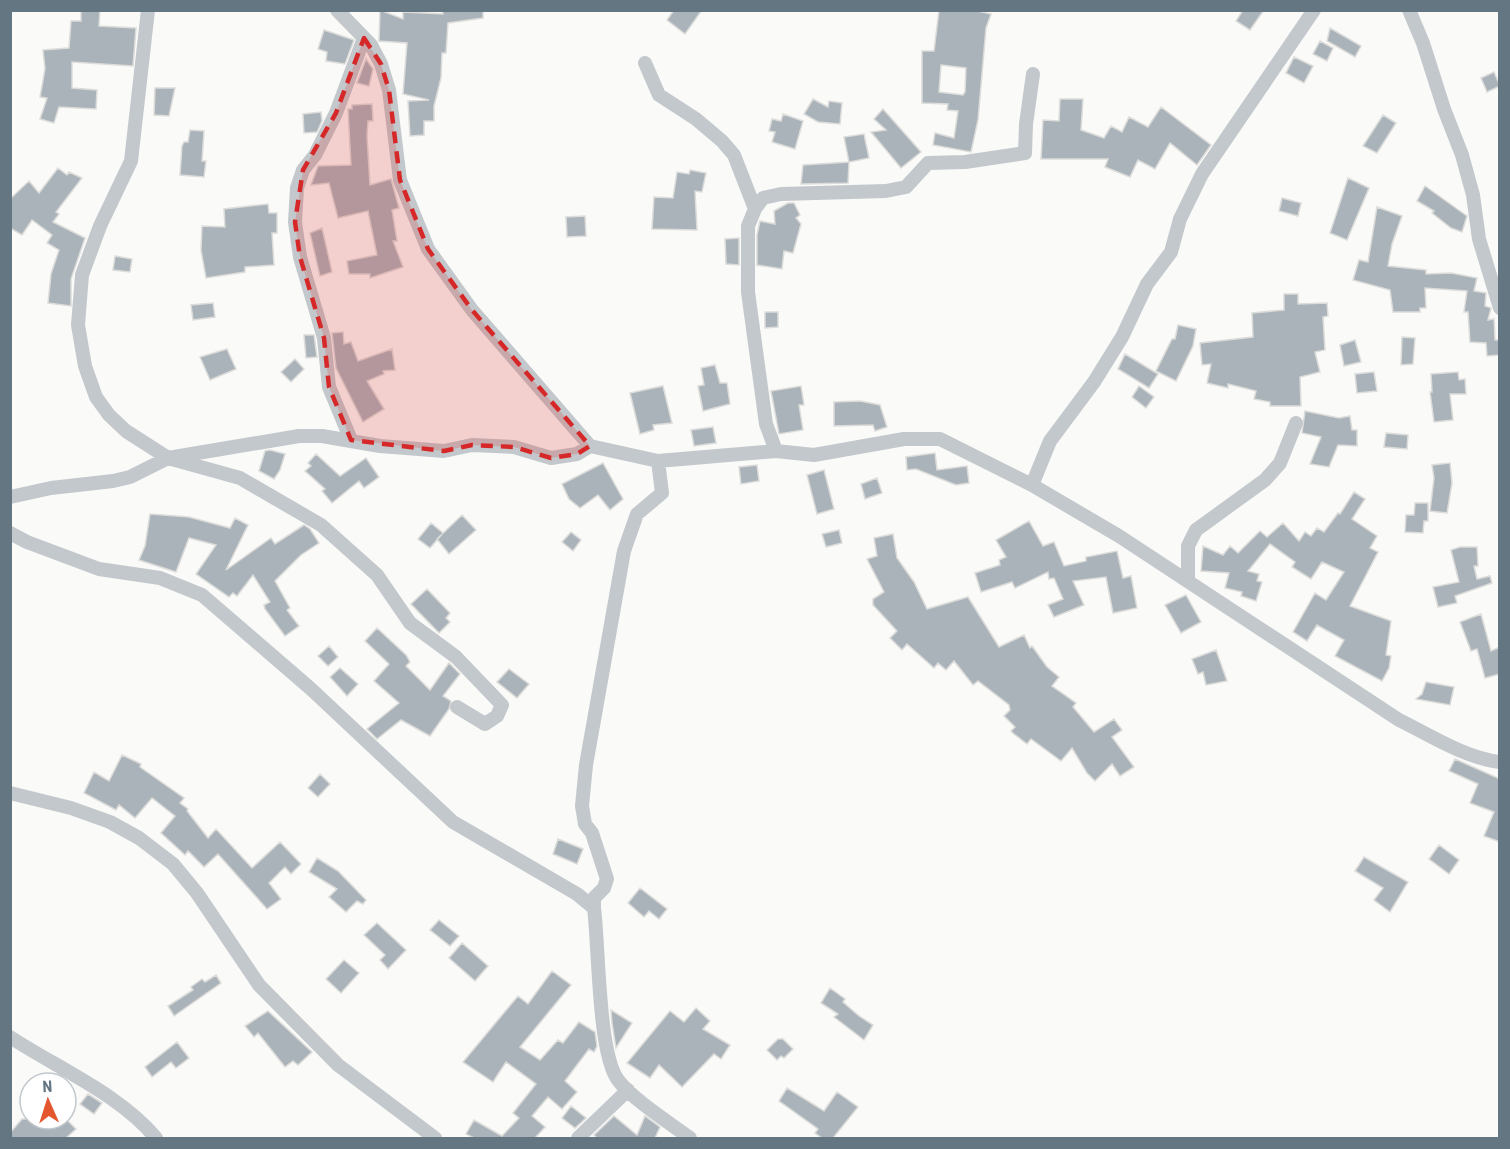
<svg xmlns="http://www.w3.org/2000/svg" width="1510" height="1149" font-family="'Roboto Condensed',sans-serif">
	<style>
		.building { fill: #aab3b9; stroke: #dcdcda; stroke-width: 1.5; fill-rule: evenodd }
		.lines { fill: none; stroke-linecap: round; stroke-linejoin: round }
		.minor { stroke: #c3c8cc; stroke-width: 14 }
		.marked { fill: #d62828; fill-opacity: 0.2; stroke: #d62828; stroke-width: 4.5; stroke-dasharray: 12 8; stroke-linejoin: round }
	</style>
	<rect width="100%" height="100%" fill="#fafaf8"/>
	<!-- building -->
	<path class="building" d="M81,10H100L99,26L136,28L133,66L72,62V88L97,90L96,109L59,107L54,123L40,119L47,98L40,97L45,69L43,50L69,48L71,21H81Z
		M380,10L403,19V12L443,14L442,10H483V18L448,23L446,53H442L441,78L434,106V121H424V135L410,136L408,101L429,100L403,94L407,43L379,41Z
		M674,10H702L685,34L667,20Z
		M939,10H973L991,14L986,28L978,120L971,152L933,145L935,133L954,138L958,111L947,110L948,104L922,103V51H934ZM941,65L966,68L965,92L963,95L939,92Z
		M1243,10H1264L1250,30L1236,21Z
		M1330,28L1361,46L1355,57L1327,41Z
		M324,30L354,40L345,64L326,61L327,52L318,49Z
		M1320,41L1333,48L1327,61L1313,54Z
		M1294,57L1313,66L1304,83L1286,73Z
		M366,59L373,69L369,86L357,83Z
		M1494,72L1500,86L1487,92L1481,78Z
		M155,88H175L169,116L154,115Z
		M813,99L828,107L829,101L842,103L840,124L818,122L804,114Z
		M1060,99H1083L1081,130L1104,138L1111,126L1122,132L1129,117L1148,127L1161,107L1211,145L1197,165L1170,143L1155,169L1138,160L1130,177L1105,167L1108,159H1041L1043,120L1059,121Z
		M372,104L373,121H368L367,136L370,185L391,179L399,208L392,210L397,241H393L403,267L370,278V274H349L347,261L377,255L368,211L338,218L329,183L311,185L318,166L351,165L348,109H352V105Z
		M883,109L921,152L901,168L871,132L886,130L874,119Z
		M321,112L322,121L317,132L304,133L303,114Z
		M783,114L803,121L795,149L772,142L775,132L769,131L772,119L781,121Z
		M1383,115L1396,123L1377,153L1363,146Z
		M190,130L204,131L202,161H206L204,177L180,175L182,146L184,142H188Z
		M864,134L869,158L849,162L848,183L801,184L803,165L849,162L844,137Z
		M58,168L67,175L69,172L82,178L56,212L59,214L53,222L85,238L71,279V306L48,303L51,274L59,250L47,243L52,235L32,220L22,235L10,228V199L29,181L39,193Z
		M690,170L706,173L702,192L695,191L697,230L652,229L654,197L673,198L677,172L689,174Z
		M1348,178L1369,188L1347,240L1330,233Z
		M1425,186L1467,216L1462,232L1451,228L1432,213L1434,211L1417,201Z
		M1282,198L1301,203L1298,216L1279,211Z
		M788,203H794L800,215L796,218L801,224L793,253L784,251L782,269L757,265V235L760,221L775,224L774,211Z
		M268,204L269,213H277V233H272L274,265L245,267V272L206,278L201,250L202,226L225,227L224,209Z
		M1377,207L1402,216L1392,244L1388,266L1426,270V274L1451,273L1477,278L1474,291L1486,293L1485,306L1491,308L1488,320L1494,319L1495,340H1500V355L1487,356L1486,343L1470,342L1468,312H1464L1467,291L1425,288L1426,308H1420V312H1393L1390,290L1353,280L1359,260L1368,262Z
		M585,216L586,236L567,237L566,217Z
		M322,228L332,272L320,276L310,233Z
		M739,238V265L726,264L725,239Z
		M115,256L132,259L130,272L113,270Z
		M1284,294H1298V304L1327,303L1328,316L1323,317L1325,350L1315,352L1320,372L1300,377L1301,406H1270V402L1254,399L1256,391L1228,384V388L1207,383L1211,364L1202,365L1200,343L1253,337L1252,313L1284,310Z
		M213,303L215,317L193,320L191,305Z
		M765,312H778V327L765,328Z
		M1178,325L1196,329L1193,346L1176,381L1156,371L1172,339H1175Z
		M343,332L344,344L351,342L358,361L392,349L395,370L383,371L384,374L367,381L384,409L363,422L336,368L332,333Z
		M304,335H314L317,357L306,358Z
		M1402,337L1415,338L1413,364L1401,365Z
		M1355,340L1361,362L1344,366L1340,345Z
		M227,349L236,369L210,380L200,357Z
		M1125,354L1158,374L1149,388L1118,369Z
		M295,359L304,369L291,382L281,372Z
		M715,365L720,383H727L730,404L703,411L698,386L704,385L701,368Z
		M1374,372L1377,391L1357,393L1355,374Z
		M1458,372L1459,380L1465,379L1466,394H1450L1453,420L1434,422L1430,392H1432L1431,374Z
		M663,386L672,423L653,425L654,430L640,434L630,393Z
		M801,386L804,405H799L803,430L779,434L771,391Z
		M1139,386L1154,397L1146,408L1132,397Z
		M860,401L880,405L887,427L875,431L873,425L834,426V402Z
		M1305,411L1339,418L1350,416L1352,430H1357V446L1338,445L1329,467L1310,464L1321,437L1302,433Z
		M713,427L716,443L694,446L691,430Z
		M1386,433L1408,435L1407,449L1384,447Z
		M270,450L285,454L280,470L274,479L259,471L265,451Z
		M935,453L937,470L967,466L969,483L956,485L916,469L907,470L906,457Z
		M316,454L340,476L366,458L379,477L364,488L359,481L332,503L322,491L325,489L305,471L311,466L308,463Z
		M603,463L623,499L610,510L598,495L580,508L569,499L562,484Z
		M1450,463L1452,483L1447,513L1430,511L1434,478L1432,465Z
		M757,465L759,481L741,484L739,467Z
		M824,470L834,509L817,514L807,475Z
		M877,478L882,493L865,499L861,484Z
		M1354,492L1365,499L1352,519L1377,536L1370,548L1378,552L1350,606L1391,621L1386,655L1391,656L1389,668L1382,681L1335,656L1344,640L1317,625L1307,641L1293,632L1315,593L1326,600L1344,572L1322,562L1311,579L1292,567L1295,562L1270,544L1248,571L1259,574L1257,581L1262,582L1256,601L1241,596L1242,592L1225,588L1229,573L1201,571L1203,546L1223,555L1230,546L1238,553L1260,531L1267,537L1283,523L1299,541L1305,532L1311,536L1317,528L1324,532L1338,513L1340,514Z
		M1415,503H1428V521H1424L1423,533L1405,532L1406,515H1414Z
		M150,514L189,517L230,528L235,518L248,525L226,570L271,538L275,544L304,525L310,529L319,543L301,555L275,581L290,608L287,610L299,626L285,636L265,609L264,605L270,602L253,575L237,596L233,593L229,597L196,574L216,545L189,538L176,572L139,560L145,546Z
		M462,515L476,530L449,554L437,539Z
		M1029,521L1043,546L1054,542L1064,566L1086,561V557L1117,551L1123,578L1131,576L1137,608L1113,613L1106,577L1073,581L1084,605L1054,617L1048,605L1063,599L1054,578L1049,579L1048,572L1015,588L1012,582L981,592L975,573L1000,565L999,560L1006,557L996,540Z
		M431,523L443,533L430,548L418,539Z
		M839,530L842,543L826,547L822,534Z
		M571,532L581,540L573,551L562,542Z
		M893,534L897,558L914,582L927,609L968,597L999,647L1024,635L1030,648L1032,646L1047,667L1059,677L1052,686L1076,703L1073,707L1094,732L1114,719L1122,730L1112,737L1134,767L1120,776L1112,764L1095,781L1087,773L1072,748L1061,761L1031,739L1027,744L1014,734L1011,731L1015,727L1004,716L1010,710L1009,705L978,681L973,685L954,661L946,670L938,663L934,668L907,644L902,650L890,638L897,631L873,605V599L884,592L867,559L877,556L874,538Z
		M1460,547H1477L1478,566H1474L1477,579L1490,576L1492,583L1455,596L1457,603L1438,607L1433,587L1459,582L1451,550Z
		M427,589L450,613L446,618L450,622L439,633L411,604Z
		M1186,595L1201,622L1181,633L1165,605Z
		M1481,614L1491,651L1500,647V674L1485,678L1477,649L1471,651L1460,622Z
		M377,628L406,655L410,662L406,666L430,690L449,663L460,674L443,696L451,701L449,709L430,736L401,720L377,739L367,729L399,703L374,681L389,664L365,641Z
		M329,646L338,657L328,666L318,656Z
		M1216,650L1227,681L1206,685L1203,672L1198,674L1192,659Z
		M340,668L358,684L347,696L330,677Z
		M509,669L529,684L517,698L497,682Z
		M1426,682L1454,687L1450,705L1416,699L1422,694Z
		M122,755L141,764L140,767L184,798L180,803L188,809L187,811L208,838L216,829L252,868L280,842L301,864L291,874L285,867L269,883L281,899L267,909L218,854L204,867L188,851L185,855L161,833L175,816L152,798L135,818L119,805L116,810L84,793L94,772L109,781Z
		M1455,759L1500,779V842L1484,836L1494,812L1470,803L1478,784L1449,771Z
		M320,774L330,784L318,797L308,788Z
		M558,839L583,849L577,864L553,854Z
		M1439,845L1459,860L1449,874L1429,859Z
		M1364,857L1408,882L1390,912L1374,900L1383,888L1355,871Z
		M317,858L338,871L366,900L363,904L357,901L346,912L329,897L337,889L309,872Z
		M640,888L667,909L659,919L649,911L644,917L628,903Z
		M439,920L459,936L450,946L430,930Z
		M377,923L406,950L388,969L380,960L385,955L364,935Z
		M462,943L488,966L475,981L449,958Z
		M344,960L359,973L341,993L326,979Z
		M552,971L571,985L520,1047L540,1060L558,1040L563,1043L579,1022L595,1032L597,1046L594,1052L589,1049L565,1081L577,1092L562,1109L548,1097L532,1116L545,1127L535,1138H474L466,1134L474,1120L502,1136L519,1118L513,1113L536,1084L506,1062L493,1082L463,1062L518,996L528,1004Z
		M216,975L221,983L174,1016L168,1006L193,990L191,987L202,979L205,982Z
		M830,988L845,999L843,1002L859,1016L873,1025L864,1040L834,1017L838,1014L821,1003Z
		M696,1008L710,1021L703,1029L730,1045L721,1059L714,1054L682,1087L659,1065L650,1078L627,1063L670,1011L684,1022Z
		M611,1010L632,1023L616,1048L612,1023Z
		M268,1011L312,1052L298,1065L293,1061L285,1067L258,1033L254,1037L245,1026Z
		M778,1039H783L793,1049L784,1058L781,1056L777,1060L767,1050Z
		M177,1042L189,1058L176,1068L171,1062L152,1077L145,1067Z
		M787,1088L824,1111L837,1092L858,1107L833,1138H822L815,1133L818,1129L779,1101Z
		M88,1094L102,1103L94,1114L80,1104Z
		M571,1106L586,1118L575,1128L562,1118Z
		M614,1116L637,1135L645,1116L660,1127L655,1138H597L594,1135Z
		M22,1119H66L76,1129L66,1138H10V1133Z"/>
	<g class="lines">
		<!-- minor -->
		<path class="minor" d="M148,10L131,161L100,226L82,275L78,325L85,366L96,397L109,415L126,431L168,458L240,478L321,525L377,575L410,623L456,657L502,705L497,716L485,724L457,707
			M337,10L371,45L381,64L389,90L400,180L428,249L472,310L590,446
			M1409,10L1423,43L1444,109L1462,155L1473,195L1479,239L1500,308
			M645,63L659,95L696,119L722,141L734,155L755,209
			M351,440L329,387L324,338L300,257L295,222L297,188L303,170L315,155L336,113L364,38
			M776,451L766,424L748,292V226L755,209L763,198L781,194L886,191L906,187L928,163L965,162L1025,153L1026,124L1033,74
			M658,461L662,493L637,514L624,551L586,765L582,806L585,824L592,833L607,879L604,888L594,898V908C599,947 598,1053 618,1080C632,1099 671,1124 690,1138
			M1032,485L1050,441L1094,382L1122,337L1147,284L1171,252L1180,219L1202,174L1314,10
			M10,497L51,488L113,481L130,477L168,458L299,436H322L380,446L444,451L472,445L514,447L551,458L577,454L590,446L658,461L776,451L814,455L904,439H940L1032,485L1119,536L1399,720C1430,735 1465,758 1500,762
			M10,533L27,542L99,569L160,578L202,595L311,689L453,822L577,894L594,908
			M1188,580V546L1196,530L1265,480L1280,463L1296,423
			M10,793L71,808L110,822L139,838L173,864L197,893L259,985L338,1065L435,1138
			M10,1037C59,1069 119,1094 156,1138
			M578,1138L628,1090"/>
	</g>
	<!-- marked area -->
	<path class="marked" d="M364,38L381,64L389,90L400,180L428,249L472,310L590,446L577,454L551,458L514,447L472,445L444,451L351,440L329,387L324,338L300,257L295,222L303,170L336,113Z"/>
	<!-- border -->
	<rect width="1510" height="1149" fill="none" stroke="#657683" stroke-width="24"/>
	<!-- north arrow -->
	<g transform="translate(48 1101) rotate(357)"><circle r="28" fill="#ffffff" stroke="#c1c8cd" stroke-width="1.5"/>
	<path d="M0-4.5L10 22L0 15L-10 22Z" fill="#e4572e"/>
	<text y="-9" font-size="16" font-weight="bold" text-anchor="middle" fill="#657683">N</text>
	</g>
</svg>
